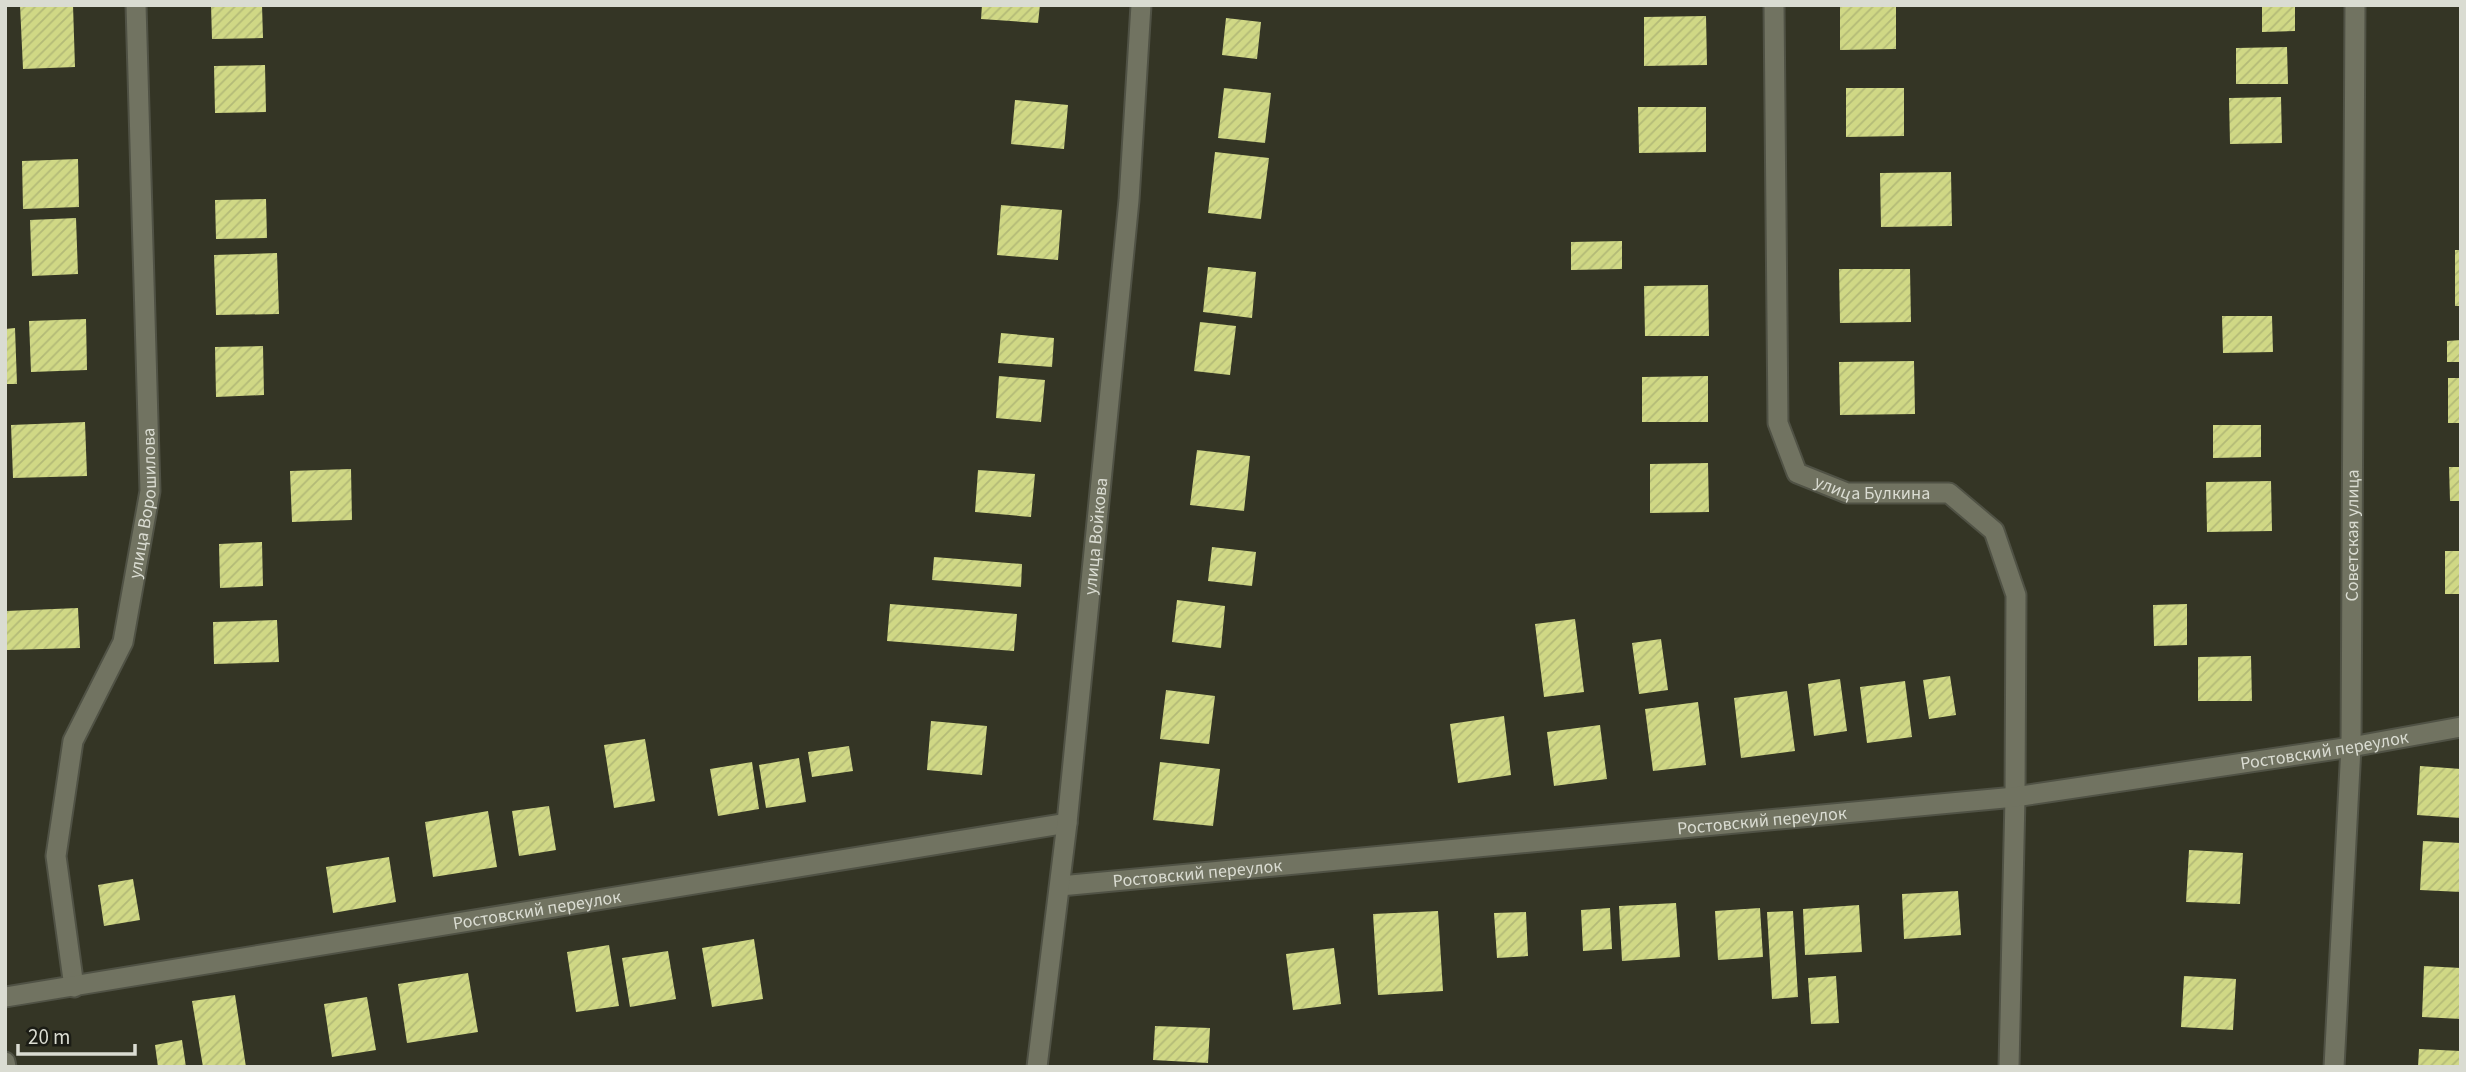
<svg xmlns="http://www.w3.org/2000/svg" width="2466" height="1072" font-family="'Source Sans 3',sans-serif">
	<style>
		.building { fill: url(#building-hatch) }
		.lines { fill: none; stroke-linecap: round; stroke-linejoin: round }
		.minor-casing { stroke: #505245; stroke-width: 23 }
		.secondary-casing { stroke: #505245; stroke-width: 23 }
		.minor { stroke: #717361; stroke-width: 19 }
		.secondary { stroke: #717361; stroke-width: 19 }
		.labels { text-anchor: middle; stroke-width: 7; stroke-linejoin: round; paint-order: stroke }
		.street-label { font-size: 18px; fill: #dadcd2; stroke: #1b1c15 }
	</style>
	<defs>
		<pattern id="building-hatch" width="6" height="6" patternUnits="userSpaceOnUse" patternTransform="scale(1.75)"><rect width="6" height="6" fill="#d0d885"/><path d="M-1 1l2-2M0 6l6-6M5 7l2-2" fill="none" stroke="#b3ba77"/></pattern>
	</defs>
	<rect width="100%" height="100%" fill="#343525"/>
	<!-- building -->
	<path class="building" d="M20,5H73L75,67L23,69Z
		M211,5H262L263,38L212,39Z
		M982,5H1040L1038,23L981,19Z
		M2262,5H2295V31L2262,32Z
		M1840,6H1896V49L1840,50Z
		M1706,16L1707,65L1644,66V17Z
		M1226,18L1261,22L1257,59L1222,55Z
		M2287,47L2288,84H2236V48Z
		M265,65L266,112L215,113L214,66Z
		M1224,88L1271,93L1265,143L1218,138Z
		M1846,88H1904V136L1846,137Z
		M2281,97L2282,143L2230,144L2229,98Z
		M1015,100L1068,105L1064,149L1011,144Z
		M1638,107H1706V152L1639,153Z
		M1215,152L1269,158L1261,219L1208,213Z
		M78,159L79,207L23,209L22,161Z
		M1951,172L1952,226L1881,227L1880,173Z
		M266,199L267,238L216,239L215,200Z
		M1001,205L1062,210L1058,260L997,255Z
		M76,218L78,274L32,276L30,220Z
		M1622,241V269L1571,270V242Z
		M2455,250H2461V306H2455Z
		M277,253L279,314L216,315L214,255Z
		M1208,267L1256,272L1252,318L1203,312Z
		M1839,269H1910L1911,322L1840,323Z
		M1708,285L1709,336H1645L1644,286Z
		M2222,316H2272L2273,352L2223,353Z
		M86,319L87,370L31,372L29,321Z
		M1200,322L1236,326L1230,375L1194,371Z
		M15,328L17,384H5V329Z
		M1001,333L1054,338L1052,367L998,363Z
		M2461,340V362H2447V341Z
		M263,346L264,395L216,397L215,347Z
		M1914,361L1915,414L1840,415L1839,362Z
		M999,376L1045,380L1041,422L996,418Z
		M1708,376V422H1642V377Z
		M2448,378H2461V423H2448Z
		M85,422L87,476L13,478L11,425Z
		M2213,425H2261V457L2213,458Z
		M1197,450L1250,456L1244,511L1190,505Z
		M1708,463L1709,512L1650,513V464Z
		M2449,467H2461V501H2450Z
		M351,469L352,520L292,522L290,471Z
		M978,470L1035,474L1031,517L975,512Z
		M2271,481L2272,531L2207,532L2206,482Z
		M262,542L263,586L220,588L219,544Z
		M1212,547L1256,552L1252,586L1208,581Z
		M2445,551H2461V594H2445Z
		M934,557L1022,564L1021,587L932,580Z
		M1177,600L1225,606L1221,648L1172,642Z
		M890,604L1017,614L1014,651L887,641Z
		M2187,604V645L2154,646L2153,605Z
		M78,608L80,648L7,650L6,611Z
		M1575,619L1584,692L1544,697L1535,624Z
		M277,620L279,662L214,664L213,622Z
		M1661,639L1668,690L1639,694L1632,643Z
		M2251,656L2252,701H2198V657Z
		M1950,676L1956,715L1929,719L1923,680Z
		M1840,679L1847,731L1814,736L1808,684Z
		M1905,681L1912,737L1867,743L1860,687Z
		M1166,690L1215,696L1209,744L1160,739Z
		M1787,691L1795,751L1741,758L1734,698Z
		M1698,702L1706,765L1653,771L1645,709Z
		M1504,716L1511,775L1458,783L1450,724Z
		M931,721L987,726L982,775L927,770Z
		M1600,725L1607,779L1554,786L1547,732Z
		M645,739L655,801L614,808L604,745Z
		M849,746L853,771L812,777L808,752Z
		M799,758L806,802L766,808L759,765Z
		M752,762L759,809L718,816L710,769Z
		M1160,762L1220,769L1213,826L1153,820Z
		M2420,766L2461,769V818L2417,815Z
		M549,806L556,850L519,856L512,811Z
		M488,811L497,867L433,877L425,822Z
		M2423,841L2461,843V892L2420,890Z
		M2189,850L2243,853L2240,904L2186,902Z
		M389,857L396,902L333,913L326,867Z
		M133,879L140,920L104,926L98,885Z
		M1958,891L1961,935L1904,939L1902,894Z
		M1676,903L1680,957L1622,961L1619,906Z
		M1859,905L1862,952L1805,955L1803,909Z
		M1610,908L1612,949L1583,951L1581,910Z
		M1760,908L1763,957L1718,960L1715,911Z
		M1438,911L1443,991L1378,995L1373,914Z
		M1793,911L1798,997L1772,999L1767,912Z
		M1526,912L1528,956L1497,958L1494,913Z
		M754,939L763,999L712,1007L702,948Z
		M609,945L619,1006L576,1012L567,952Z
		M1334,948L1341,1004L1293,1010L1286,954Z
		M668,951L676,999L630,1007L622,958Z
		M2424,966L2461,968V1019L2422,1017Z
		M468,973L478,1032L407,1043L398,984Z
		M1836,976L1839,1023L1811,1024L1808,978Z
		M2184,976L2236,979L2233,1030L2181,1027Z
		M235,995L246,1067H203L192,1001Z
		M367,997L376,1050L332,1057L324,1004Z
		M1155,1026L1210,1028L1208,1063L1153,1060Z
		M182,1040L186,1067H158L155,1045Z
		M2419,1049L2461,1051V1067H2418Z"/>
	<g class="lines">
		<defs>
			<g id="minor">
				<path id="s1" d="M1774,5L1778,423L1797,473L1847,493H1949L1994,531L2016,595L2015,797L2009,1067"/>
				<path id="s2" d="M1060,886L2015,797L2351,747L2461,727"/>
				<path id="s3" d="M74,987L56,856L73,741L123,642L150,491L136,5"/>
				<path id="s4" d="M5,997L1067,823"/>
				<path d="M5,1062L6,1067"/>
				<path id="s5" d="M2334,1067L2351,747L2355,5"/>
			</g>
			<g id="secondary">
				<path id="s6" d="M1037,1067L1067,823L1129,200L1141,5"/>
			</g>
		</defs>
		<!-- minor casing -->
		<use href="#minor" class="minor-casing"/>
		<!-- secondary casing -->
		<use href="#secondary" class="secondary-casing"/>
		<!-- minor -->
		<use href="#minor" class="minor"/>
		<!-- secondary -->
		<use href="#secondary" class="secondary"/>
	</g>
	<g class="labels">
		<!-- street labels -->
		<g class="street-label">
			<text dy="6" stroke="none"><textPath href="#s1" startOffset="550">улица Булкина</textPath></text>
			<text dy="6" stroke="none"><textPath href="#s3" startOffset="500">улица Ворошилова</textPath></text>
			<text dy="6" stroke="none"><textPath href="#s5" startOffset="532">Советская улица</textPath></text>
			<text dy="6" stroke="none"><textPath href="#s6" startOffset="534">улица Войкова</textPath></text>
			<text dy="6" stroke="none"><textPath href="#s2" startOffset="1272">Ростовский переулок</textPath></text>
			<text dy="6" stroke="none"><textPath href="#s2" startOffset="705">Ростовский переулок</textPath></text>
			<text dy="6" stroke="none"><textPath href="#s2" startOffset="138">Ростовский переулок</textPath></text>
			<text dy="6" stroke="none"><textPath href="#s4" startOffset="539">Ростовский переулок</textPath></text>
		</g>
	</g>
	<!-- border -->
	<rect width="2466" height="1072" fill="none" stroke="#dadcd2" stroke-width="14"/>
	<!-- scale -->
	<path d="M18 1044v10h117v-10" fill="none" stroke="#dadcd2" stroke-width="3.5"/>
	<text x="28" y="1044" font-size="21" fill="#dadcd2" stroke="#1b1c15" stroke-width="5" paint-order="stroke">20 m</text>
</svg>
